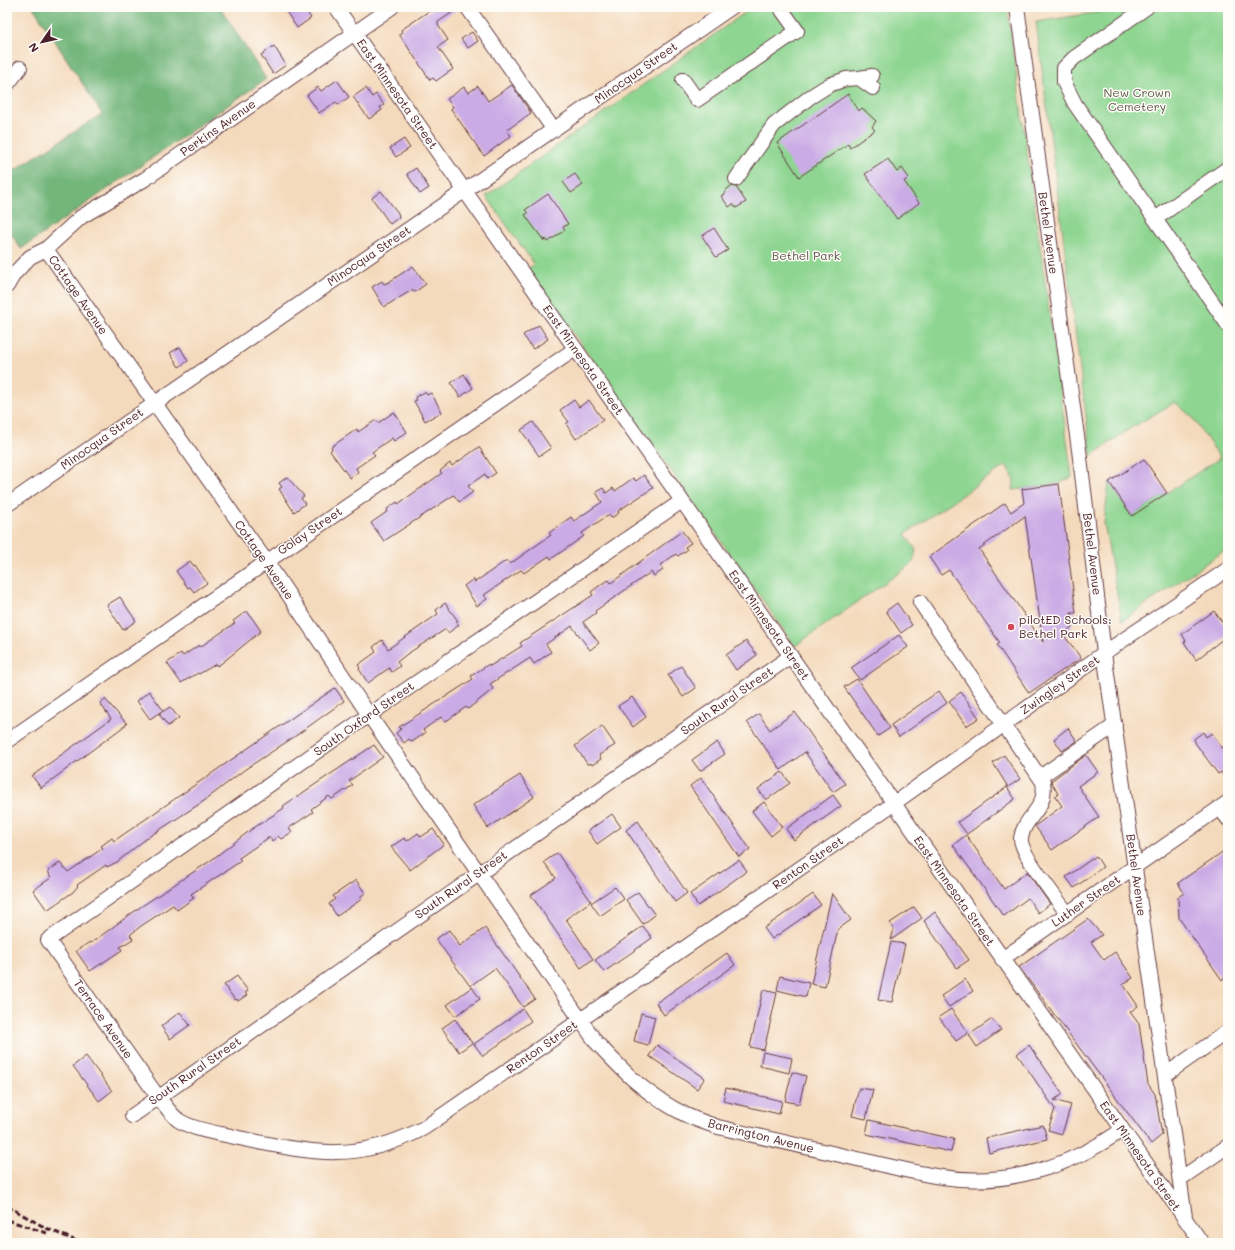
<svg xmlns="http://www.w3.org/2000/svg" width="1235" height="1250" font-family="Mali,sans-serif">
	<style>
		.green { fill: #8dd590; stroke: #6c7a5e }
		.forest { fill: #72b67a; stroke: #5e6a52 }
		.building { fill: #caabe5; fill-rule: evenodd }
		.lines { fill: none; stroke-linecap: round; stroke-linejoin: round }
		.minor-casing { stroke: #643b41; stroke-width: 16 }
		.minor { stroke: #fff; stroke-width: 14 }
		.rail { stroke: #4a1f2b; stroke-width: 3; stroke-dasharray: 6 3; stroke-linecap: butt }
		.poi-dot { fill: #d1495b; stroke: #fdfcf7; stroke-width: 1.5 }
		.labels { text-anchor: middle; stroke-width: 3; stroke-linejoin: round; paint-order: stroke }
		.street-label { font-size: 12px; fill: #4a1f2b; stroke: #fdfcf7 }
		.park-label { font-size: 12px; fill: #5e5649; stroke: #fdfcf7 }
		.poi-label { font-size: 12px; fill: #4a1f2b; stroke: #fdfcf7; text-anchor: start }
	</style>
	<rect width="100%" height="100%" fill="#fdfcf7"/>
	<filter id="ink" filterUnits="userSpaceOnUse"><feTurbulence type="fractalNoise" baseFrequency=".025" numOctaves="2"/><feDisplacementMap in="SourceGraphic" scale="8" xChannelSelector="R" yChannelSelector="G"/><feConvolveMatrix kernelMatrix="1 2 1 2 8 2 1 2 1" color-interpolation-filters="sRGB"/></filter>
	<filter id="wash" filterUnits="userSpaceOnUse"><feTurbulence type="fractalNoise" baseFrequency=".012" numOctaves="4" result="noise"/><feDisplacementMap in="SourceGraphic" scale="16" xChannelSelector="R" yChannelSelector="G"/><feGaussianBlur stdDeviation="0.9" result="paint"/><feColorMatrix in="noise" values="0 0 0 0 0 0 0 0 0 0 0 0 0 0 0 0 0 1.4 0 .05"/><feComposite in="paint" operator="in"/></filter>
	<g filter="url(#wash)">
		<rect width="100%" height="100%" fill="#f4dabc"/>
		<!-- green -->
		<path class="green" d="M753,7H1007L1072,477L1059,484L1013,490L1014,479L1006,465L905,534L916,550L913,563L795,646L528,269L534,264L486,196Z
			M1109,7H1228V548L1122,621L1104,523L1109,482L1132,516L1220,458L1193,418L1175,402L1131,428L1091,456L1036,22L1100,12Z"/>
		<!-- forest -->
		<path class="forest" d="M33,7H220L266,79L21,249L7,227V175L102,114Z"/>
		<g id="blocks">
			<!-- building -->
			<path class="building" d="M283,7H303L311,18L297,28Z
				M435,7L459,8L438,22V25L448,40L438,47L453,69L436,81L433,78L430,80L399,34L402,32L401,30Z
				M472,32L478,41L468,48L461,39Z
				M274,46L286,65L273,74L261,55Z
				M337,80L349,97L338,105L336,102L319,113L307,95L318,87L321,91Z
				M512,85L531,113L507,130L511,136L484,156L451,109L453,107L447,99L464,87L468,93L478,86L488,101Z
				M366,88L372,97L376,94L384,105L380,107L382,110L369,119L353,97Z
				M848,94L859,111L862,108L876,121L872,127L875,130L850,148L848,144L799,177L777,143Z
				M404,139L410,148L396,157L390,148Z
				M888,159L897,172L902,168L909,178L904,181L919,203L897,219L865,174Z
				M416,168L429,188L420,194L407,174Z
				M575,174L583,185L571,193L563,182Z
				M731,186L736,187L746,202L736,208L733,204L729,207L721,196L726,193L725,191Z
				M381,191L398,213L399,217L390,224L372,198Z
				M548,194L568,224L563,227L565,230L548,242L546,239L544,241L525,215L528,213L525,210Z
				M714,228L728,250L716,257L702,236Z
				M413,266L426,284L415,292L412,290L384,307L372,287L382,281L384,284L389,282Z
				M539,325L548,339L533,349L523,335Z
				M180,347L188,361L179,367L170,353Z
				M464,374L473,388L460,397L451,383Z
				M425,392L427,395L431,393L442,412L425,421L414,401L417,400L415,397Z
				M574,400L579,407L589,400L603,420L576,439L566,424L569,422L560,410Z
				M394,412L407,432L394,441L392,438L372,452L375,455L356,468L358,472L350,478L330,451L332,449L331,447L357,429L358,432L376,420L378,423Z
				M533,422L551,448L539,456L521,430Z
				M479,447L496,473L487,479L485,474L468,486L473,492L459,502L454,495L384,541L371,523L388,511L387,509L397,502L398,504L442,473L440,471L450,463L452,466Z
				M1144,459L1167,493L1132,516L1109,482Z
				M644,475L653,488L618,511L619,513L611,518L610,515L604,518L582,533L584,536L551,559L549,556L524,573L521,570L484,595L487,599L477,606L464,586L473,579L475,582L507,560L510,564L551,535L549,533L571,517L574,521L602,502L596,492L603,488L606,493L613,488L615,491L633,478L636,481Z
				M287,477L304,496L301,498L305,504L294,512L279,489L282,487L279,483Z
				M1059,484L1076,613H1071L1072,627L1063,634L1081,658L1029,693L997,645L1000,643L949,570L941,575L929,557L1005,503L1011,512L1024,503L1022,489ZM1025,516L1043,642L979,549Z
				M682,531L691,543L685,547L687,550L678,556L676,554L660,565L663,570L654,576L651,572L595,611L596,613L583,622L599,643L590,650L572,626L546,644L551,652L534,664L530,658L490,684L493,689L468,709L466,707L445,722L441,717L423,730L425,733L412,742L409,739L404,743L396,733L401,729L399,727L473,679L471,676L489,664L490,666L522,646L520,643L593,595L591,592L603,583L609,580L611,583Z
				M190,561L194,566L195,565L207,583L194,592L190,587L188,588L176,571Z
				M120,597L136,621L123,630L107,605Z
				M445,603L458,621L456,622L459,625L448,633L446,629L407,654L397,662L400,666L392,672L389,668L368,683L359,669L360,668L358,665L376,652L373,647L382,640L388,649L438,614L436,610Z
				M897,603L912,625L901,633L886,611Z
				M247,611L261,631L222,663L217,666L216,664L199,674L198,673L181,683L167,663L181,653L183,656L199,645L200,647L235,623L233,621Z
				M1214,611L1228,630V635L1196,660L1184,642L1186,641L1182,634Z
				M899,635L908,647L860,680L851,668Z
				M746,641L757,655L736,670L726,655Z
				M681,666L696,688L683,697L668,675Z
				M857,679L890,728L878,736L844,687Z
				M335,688L344,701L294,737L244,770L204,801L147,838L117,862L107,867L106,865L77,885L78,886L73,892L47,910L33,890L51,878L48,871L60,863L68,872L103,848L101,846L112,838L114,841Z
				M149,691L163,710L150,719L137,701Z
				M939,691L947,703L899,737L891,725Z
				M961,692L979,718L966,726L949,701Z
				M632,697L646,717L633,727L618,706Z
				M105,699L127,724L41,788L32,776L111,719L100,703Z
				M170,707L179,718L168,726L159,714Z
				M795,712L845,784L833,792L805,752L781,770L747,722L759,714L770,730Z
				M602,726L615,745L599,755L601,759L592,765L591,763L588,765L575,746Z
				M1068,728L1077,741L1062,751L1054,739Z
				M1203,732L1206,737L1212,733L1222,748L1228,744V782L1221,772L1218,774L1196,744L1194,739Z
				M717,742L725,754L700,771L692,760Z
				M374,745L383,757L349,781L353,785L332,799L329,796L311,809L313,812L289,828L292,832L281,839L278,836L272,841L270,837L268,838L239,858L241,861L191,894L194,898L177,910L173,905L141,926L130,935L133,939L120,947L122,950L90,971L76,951L90,942L91,943L139,908L210,861L252,829L284,808L283,806Z
				M1004,755L1020,779L1008,787L993,763Z
				M1086,755L1098,772L1078,786L1099,817L1052,850L1035,826L1062,806L1055,796L1058,794L1051,781Z
				M782,772L790,783L766,800L758,789Z
				M520,775L534,797L488,828L473,805Z
				M701,778L750,849L739,857L690,786Z
				M1007,787L1015,799L967,834L958,822Z
				M833,795L841,806L794,840L786,829Z
				M764,802L782,827L771,836L752,811Z
				M612,814L621,827L597,844L588,831Z
				M638,821L687,893L675,902L626,830Z
				M433,829L444,844L410,870L391,847L404,838L407,841L418,833L421,837Z
				M966,835L1004,889L1027,872L1050,904L1038,913L1028,898L1004,916L953,845Z
				M1228,848V975L1222,980L1179,918L1178,897L1184,893L1178,883Z
				M557,853L591,901L566,919L593,959L581,968L531,895L556,878L544,862Z
				M1096,856L1103,867L1074,888L1066,877Z
				M739,860L747,871L698,906L690,894Z
				M356,880L365,893L360,897L362,899L337,916L329,904L335,899L333,896Z
				M615,887L624,899L600,916L591,903Z
				M638,892L655,915L643,924L626,900Z
				M832,893L851,920L838,929L825,987L811,984Z
				M813,894L821,905L772,939L764,928Z
				M914,907L922,918L891,940L894,929L890,923Z
				M935,912L969,960L957,968L924,921Z
				M1088,919L1102,935L1091,942L1104,960L1115,952L1133,978L1123,984L1138,1006L1130,1012L1139,1024L1148,1084L1155,1094L1162,1135L1151,1144L1019,967Z
				M643,926L652,938L604,972L595,960Z
				M485,928L535,999L523,1007L495,968L470,986L436,939L449,930L460,946Z
				M891,942L905,944L892,1002L878,1000Z
				M727,953L735,965L664,1015L656,1003Z
				M237,976L248,991L245,993L247,995L238,1001L237,999L235,1000L224,985Z
				M780,976L809,983L806,997L777,990Z
				M965,979L973,991L949,1007L941,996Z
				M472,987L480,999L455,1016L447,1005Z
				M763,990L777,993L764,1050L750,1047Z
				M523,1009L531,1021L483,1056L474,1044Z
				M951,1009L968,1033L956,1041L939,1017Z
				M180,1012L190,1025L170,1039L161,1026Z
				M641,1013L655,1017L648,1045L634,1041Z
				M455,1019L472,1043L459,1052L442,1028Z
				M992,1019L1001,1030L977,1047L969,1035Z
				M657,1045L705,1078L697,1089L649,1056Z
				M1029,1045L1063,1094L1054,1100L1071,1105L1062,1134L1048,1130L1055,1109L1017,1054Z
				M763,1052L792,1058L789,1073L760,1066Z
				M86,1056L112,1091L99,1101L73,1066Z
				M792,1072L806,1076L799,1104L785,1101Z
				M726,1088L782,1101L779,1114L723,1101Z
				M859,1088L873,1090L866,1119L852,1116Z
				M869,1120L954,1139L951,1152L866,1134Z
				M1043,1125L1047,1139L989,1153L986,1138Z"/>
		</g>
	</g>
	<g filter="url(#ink)">
		<use href="#blocks" fill-opacity="0" stroke="#643b41" stroke-width="1"/>
		<g class="lines">
			<defs>
				<path id="minor" d="M336,7L1202,1243
					M467,7L554,130
					M1017,7L1079,450L1104,653L1185,1217
					M1147,7L1074,58L1064,68V82L1075,104L1155,219
					M872,76L859,78L873,88
					M683,80L697,100L797,31L782,10
					M7,85L20,68
					M1228,168L1155,219L1228,325
					M736,179L774,125L810,97L829,85L846,79L859,78
					M46,249L266,561L369,715L596,1042C626,1074 646,1095 686,1115C696,1120 707,1123 718,1127C766,1138 814,1149 862,1160C889,1166 915,1173 942,1177C1007,1187 1069,1167 1122,1130
					M7,286L14,274L30,257L46,249L81,217L145,179L392,7
					M682,501L369,715L48,940L158,1097C164,1104 171,1114 178,1120C196,1131 219,1133 239,1138C311,1153 356,1164 424,1128L893,804L1104,653L1228,569
					M7,505L732,7
					M920,602L1043,782C1048,810 1025,814 1021,838C1019,851 1058,901 1068,914
					M7,741L575,349
					M1040,777L1115,725
					M1220,808L1228,819
					M1002,959L1228,802
					M1165,1075L1228,1031
					M132,1116L791,656
					M1180,1179L1228,1146"/>
			</defs>
			<!-- minor casing -->
			<use href="#minor" class="minor-casing"/>
			<!-- minor -->
			<use href="#minor" class="minor"/>
			<!-- rail -->
			<path class="rail" d="M7,1206L46,1228L81,1243
				M7,1220L47,1233"/>
		</g>
	</g>
	<!-- markers -->
	<circle class="poi-dot" cx="1011" cy="627" r="4"/>
	<g class="labels">
		<!-- street labels -->
		<g class="street-label">
			<text transform="translate(636 73) rotate(-35)" y="4">Minocqua Street</text>
			<text transform="translate(397 94) rotate(55)" y="4">East Minnesota Street</text>
			<text transform="translate(218 128) rotate(-35)" y="4">Perkins Avenue</text>
			<text transform="translate(1048 233) rotate(82)" y="4">Bethel Avenue</text>
			<text transform="translate(369 256) rotate(-34)" y="4">Minocqua Street</text>
			<text transform="translate(78 295) rotate(55)" y="4">Cottage Avenue</text>
			<text transform="translate(583 360) rotate(55)" y="4">East Minnesota Street</text>
			<text transform="translate(102 439) rotate(-35)" y="4">Minocqua Street</text>
			<text transform="translate(310 531) rotate(-34)" y="4">Golay Street</text>
			<text transform="translate(1092 554) rotate(83)" y="4">Bethel Avenue</text>
			<text transform="translate(264 560) rotate(55)" y="4">Cottage Avenue</text>
			<text transform="translate(769 625) rotate(55)" y="4">East Minnesota Street</text>
			<text transform="translate(1060 685) rotate(-35)" y="4">Zwingley Street</text>
			<text transform="translate(727 701) rotate(-35)" y="4">South Rural Street</text>
			<text transform="translate(364 719) rotate(-35)" y="4">South Oxford Street</text>
			<text transform="translate(808 863) rotate(-35)" y="4">Renton Street</text>
			<text transform="translate(1136 875) rotate(82)" y="4">Bethel Avenue</text>
			<text transform="translate(461 885) rotate(-35)" y="4">South Rural Street</text>
			<text transform="translate(954 891) rotate(55)" y="4">East Minnesota Street</text>
			<text transform="translate(1086 901) rotate(-35)" y="4">Luther Street</text>
			<text transform="translate(103 1019) rotate(55)" y="4">Terrace Avenue</text>
			<text transform="translate(542 1047) rotate(-35)" y="4">Renton Street</text>
			<text transform="translate(195 1071) rotate(-35)" y="4">South Rural Street</text>
			<text transform="translate(761 1136) rotate(14)" y="4">Barrington Avenue</text>
			<text transform="translate(1140 1156) rotate(55)" y="4">East Minnesota Street</text>
		</g>
		<!-- park labels -->
		<g class="park-label">
			<text x="1137" y="97">New Crown<tspan x="1137" dy="14">Cemetery</tspan></text>
			<text x="806" y="260">Bethel Park</text>
		</g>
		<!-- poi labels -->
		<g class="poi-label">
			<text x="1019" y="624">pilotED Schools:<tspan x="1019" dy="14">Bethel Park</tspan></text>
		</g>
	</g>
	<!-- margin -->
	<rect width="1235" height="1250" fill="none" stroke="#fdfcf7" stroke-width="24"/>
	<!-- north arrow -->
	<g transform="translate(42 42) rotate(236)" stroke="#fdfcf7" stroke-width="3" paint-order="stroke">
	<path d="M0-3L7 15L0 10L-7 15Z" fill="#4a1f2b"/>
	<text y="-6" font-size="11" font-weight="bold" text-anchor="middle" fill="#4a1f2b">N</text>
	</g>
</svg>
